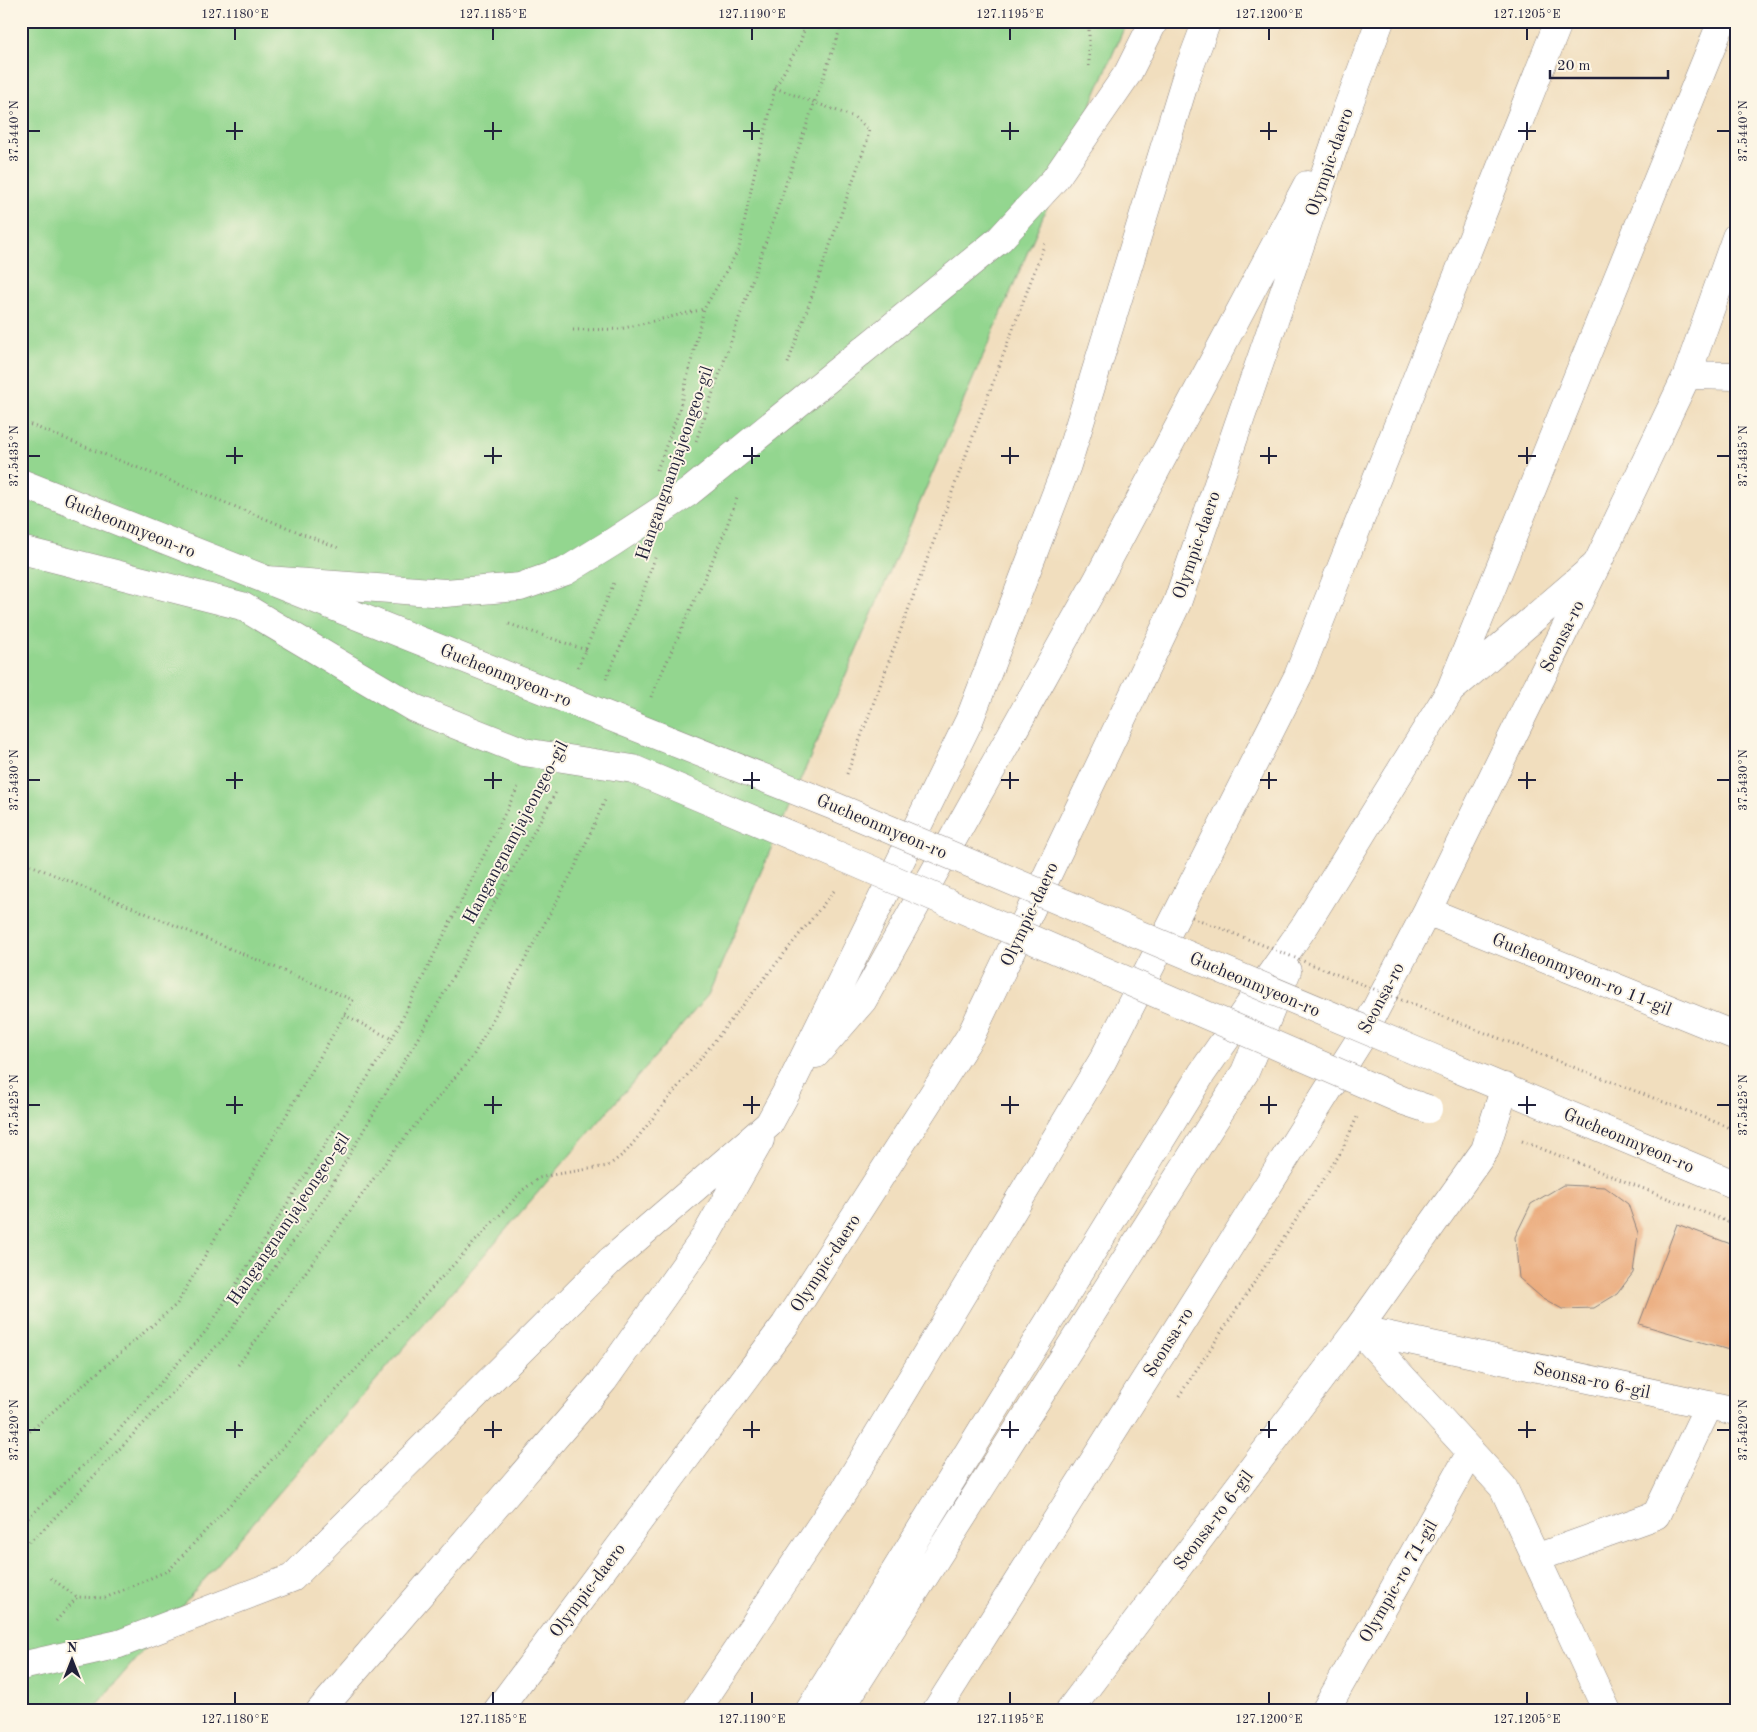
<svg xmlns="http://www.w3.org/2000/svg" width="1757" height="1732" font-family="'Old Standard TT',serif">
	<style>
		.green { fill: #93d68f; stroke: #5a7c65 }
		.building { fill: #ebac7e }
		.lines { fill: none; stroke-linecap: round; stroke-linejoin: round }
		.street-casing { stroke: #8a807c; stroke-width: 29 }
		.secondary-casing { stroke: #8a807c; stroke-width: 29 }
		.highway-casing { stroke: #8a807c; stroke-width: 29 }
		.path { stroke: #8a807c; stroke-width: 3; stroke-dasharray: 1 4; stroke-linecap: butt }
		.street { stroke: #fff; stroke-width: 28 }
		.secondary { stroke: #fff; stroke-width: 28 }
		.highway { stroke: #fff; stroke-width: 28 }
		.street-bridge-casing { stroke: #8a807c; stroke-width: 29; stroke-linecap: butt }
		.secondary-bridge-casing { stroke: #8a807c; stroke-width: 29; stroke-linecap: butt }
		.highway-bridge-casing { stroke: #8a807c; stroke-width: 29; stroke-linecap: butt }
		.path-bridge { stroke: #8a807c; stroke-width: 3; stroke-dasharray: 1 4; stroke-linecap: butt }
		.street-bridge { stroke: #fff; stroke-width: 28 }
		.secondary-bridge { stroke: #fff; stroke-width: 28 }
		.highway-bridge { stroke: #fff; stroke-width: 28 }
		.ticks { fill: none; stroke: #22223b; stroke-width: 2 }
		.labels { text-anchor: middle; stroke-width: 4; stroke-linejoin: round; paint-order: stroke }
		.street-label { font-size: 18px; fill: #22223b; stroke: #fcf5e5 }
		.neatline { fill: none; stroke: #22223b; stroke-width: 2 }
		.ticks-label { font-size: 12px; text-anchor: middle; fill: #22223b }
	</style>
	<rect width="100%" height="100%" fill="#fcf5e5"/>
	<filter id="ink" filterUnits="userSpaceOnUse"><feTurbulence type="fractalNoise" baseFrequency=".02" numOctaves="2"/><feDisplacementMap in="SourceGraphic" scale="10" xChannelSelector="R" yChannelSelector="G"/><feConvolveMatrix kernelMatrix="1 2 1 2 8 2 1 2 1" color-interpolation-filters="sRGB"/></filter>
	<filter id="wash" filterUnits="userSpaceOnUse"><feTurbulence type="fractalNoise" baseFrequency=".0096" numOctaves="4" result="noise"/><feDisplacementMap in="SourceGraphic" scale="20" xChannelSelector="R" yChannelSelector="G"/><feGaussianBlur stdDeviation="1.12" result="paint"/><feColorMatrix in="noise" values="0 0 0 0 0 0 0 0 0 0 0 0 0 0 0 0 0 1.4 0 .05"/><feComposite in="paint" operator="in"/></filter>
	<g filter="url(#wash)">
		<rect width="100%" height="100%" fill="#f1debe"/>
		<!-- green -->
		<path class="green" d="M21,21H1127L708,995L91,1711H21Z"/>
		<g id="blocks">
			<!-- building -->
			<path class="building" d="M1563,1185L1605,1187L1628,1204L1638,1233L1633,1273L1617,1294L1594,1308L1562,1309L1541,1297L1519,1278L1515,1237L1531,1204Z
				M1677,1224L1736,1246V1352L1639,1324Z"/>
		</g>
	</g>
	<g filter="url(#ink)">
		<use href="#blocks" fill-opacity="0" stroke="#8a807c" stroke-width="1"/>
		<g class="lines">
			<defs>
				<path id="street" d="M1687,375L1736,376
					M1427,911L1736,1036
					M1358,1329L1503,1487L1607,1711
					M1358,1329L1736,1411
					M1536,1558L1656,1515L1709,1405
					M936,1711L1359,1041L1427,911L1597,564L1687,375L1736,237
					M1069,1711L1358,1329L1485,1150L1505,1087
					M1325,1711L1471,1452"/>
				<path id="secondary" d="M21,483L267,580
					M1449,1065L1736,1185"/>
				<path id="highway" d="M1453,688L1597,564
					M816,1054L863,1000L1098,579L1307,185
					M610,1261L769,1124L793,1080L969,721L1067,465L1187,74L1207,21
					M320,1711L604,1380L705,1237L760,1140
					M497,1711L785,1325L971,1035L1177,603L1347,109L1380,21
					M696,1711L844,1491L1103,1060L1298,676L1559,21
					M809,1711L1202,1073L1306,924L1450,691L1722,21
					M839,1711L1245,1072L1287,971"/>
			</defs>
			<!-- street casing -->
			<use href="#street" class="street-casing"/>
			<!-- secondary casing -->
			<use href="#secondary" class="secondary-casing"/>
			<!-- highway casing -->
			<use href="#highway" class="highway-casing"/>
			<!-- path -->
			<path class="path" d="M1089,66V21
				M775,88L854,117L869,130L867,141L787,366
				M573,330L620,329L704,309
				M21,421L341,549
				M696,441L843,21
				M657,470L679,411L704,309L739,249L756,165L767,125L775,88L800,43L807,21
				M509,624L586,650
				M578,667L614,583
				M606,679L638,606L656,555
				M651,697L722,539L737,498
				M847,774L1045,243
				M21,861L353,1000L177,1304L21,1439
				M344,1015L392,1039
				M1457,1022L1736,1130
				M1522,1141L1736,1225
				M238,1365L396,1148L473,1056L575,867L606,798
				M1179,1396L1341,1152L1357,1117
				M21,1525L111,1439L207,1330L392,1039L518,787
				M21,1548L43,1530L227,1335L325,1196L435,1009L556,792
				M51,1578L77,1597L105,1598L169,1570L523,1190L539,1178L557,1174L608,1166L626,1152L834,891
				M56,1621L77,1597"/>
			<!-- street -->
			<use href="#street" class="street"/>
			<!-- secondary -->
			<use href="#secondary" class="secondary"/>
			<!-- highway -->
			<use href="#highway" class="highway"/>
			<defs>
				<path id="street-bridge" d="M21,550L242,606L414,708L524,752L633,769L856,863L1404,1101L1428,1109"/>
				<path id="secondary-bridge" d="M275,583L834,806L1449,1065"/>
				<path id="highway-bridge" d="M267,580L445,593L520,587L566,571L613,542L689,492L1000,239L1055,179L1128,73L1154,21
					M21,1666L119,1644L292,1578L610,1261"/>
			</defs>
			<!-- street-bridge casing -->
			<use href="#street-bridge" class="street-bridge-casing"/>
			<!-- secondary-bridge casing -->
			<use href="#secondary-bridge" class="secondary-bridge-casing"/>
			<!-- highway-bridge casing -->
			<use href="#highway-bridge" class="highway-bridge-casing"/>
			<!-- path-bridge -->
			<path class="path-bridge" d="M1192,917L1457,1022"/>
			<!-- street-bridge -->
			<use href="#street-bridge" class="street-bridge"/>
			<!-- secondary-bridge -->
			<use href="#secondary-bridge" class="secondary-bridge"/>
			<!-- highway-bridge -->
			<use href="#highway-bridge" class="highway-bridge"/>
		</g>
	</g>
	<!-- ticks -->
	<path class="ticks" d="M235,28V40M493,28V40M752,28V40M1010,28V40M1269,28V40M1527,28V40M235,122V140M493,122V140M752,122V140M1010,122V140M1269,122V140M1527,122V140M28,131H40M226,131H243M484,131H502M743,131H760M1001,131H1019M1260,131H1277M1518,131H1536M1717,131H1730M235,447V464M493,447V464M752,447V464M1010,447V464M1269,447V464M1527,447V464M28,456H40M226,456H243M484,456H502M743,456H760M1001,456H1019M1260,456H1277M1518,456H1536M1717,456H1730M235,772V789M493,772V789M752,772V789M1010,772V789M1269,772V789M1527,772V789M28,780H40M226,780H243M484,780H502M743,780H760M1001,780H1019M1260,780H1277M1518,780H1536M1717,780H1730M235,1096V1114M493,1096V1114M752,1096V1114M1010,1096V1114M1269,1096V1114M1527,1096V1114M28,1105H40M226,1105H243M484,1105H502M743,1105H760M1001,1105H1019M1260,1105H1277M1518,1105H1536M1717,1105H1730M235,1421V1438M493,1421V1438M752,1421V1438M1010,1421V1438M1269,1421V1438M1527,1421V1438M28,1430H40M226,1430H243M484,1430H502M743,1430H760M1001,1430H1019M1260,1430H1277M1518,1430H1536M1717,1430H1730M235,1692V1704M493,1692V1704M752,1692V1704M1010,1692V1704M1269,1692V1704M1527,1692V1704"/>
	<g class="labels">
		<!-- street labels -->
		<g class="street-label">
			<text transform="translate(1329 162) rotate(-71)" y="6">Olympic-daero</text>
			<text transform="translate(674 463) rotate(-71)" y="6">Hangangnamjajeongeo-gil</text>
			<text transform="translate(130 526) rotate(22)" y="6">Gucheonmyeon-ro</text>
			<text transform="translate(1196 545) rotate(-71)" y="6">Olympic-daero</text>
			<text transform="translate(1562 636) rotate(-64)" y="6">Seonsa-ro</text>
			<text transform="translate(506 675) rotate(22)" y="6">Gucheonmyeon-ro</text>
			<text transform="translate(882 826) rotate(23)" y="6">Gucheonmyeon-ro</text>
			<text transform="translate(515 832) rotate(-62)" y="6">Hangangnamjajeongeo-gil</text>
			<text transform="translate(1029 914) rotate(-65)" y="6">Olympic-daero</text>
			<text transform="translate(1582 974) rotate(22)" y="6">Gucheonmyeon-ro 11-gil</text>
			<text transform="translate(1255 984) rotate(23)" y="6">Gucheonmyeon-ro</text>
			<text transform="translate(1381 998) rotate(-62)" y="6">Seonsa-ro</text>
			<text transform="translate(1629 1140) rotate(23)" y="6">Gucheonmyeon-ro</text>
			<text transform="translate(288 1219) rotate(-56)" y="6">Hangangnamjajeongeo-gil</text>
			<text transform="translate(825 1263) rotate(-57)" y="6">Olympic-daero</text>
			<text transform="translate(1168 1342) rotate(-58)" y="6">Seonsa-ro</text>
			<text transform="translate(1592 1380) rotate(12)" y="6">Seonsa-ro 6-gil</text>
			<text transform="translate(1213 1520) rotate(-53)" y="6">Seonsa-ro 6-gil</text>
			<text transform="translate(1398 1581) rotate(-60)" y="6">Olympic-ro 71-gil</text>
			<text transform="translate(587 1590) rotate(-53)" y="6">Olympic-daero</text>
		</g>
	</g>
	<!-- margin -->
	<rect width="1757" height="1732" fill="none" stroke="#fcf5e5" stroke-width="55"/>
	<!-- north arrow -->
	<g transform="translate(72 1660)" stroke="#fcf5e5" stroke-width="4" paint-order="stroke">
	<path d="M0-4L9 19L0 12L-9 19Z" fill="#22223b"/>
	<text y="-8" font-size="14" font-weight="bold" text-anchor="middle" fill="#22223b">N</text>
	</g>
	<!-- scale -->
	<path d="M1550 70v8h118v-8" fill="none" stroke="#22223b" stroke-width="2.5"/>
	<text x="1557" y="70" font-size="15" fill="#22223b" stroke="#fcf5e5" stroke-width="4" paint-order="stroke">20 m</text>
	<rect x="28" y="28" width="1702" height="1676" class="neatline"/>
	<g class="ticks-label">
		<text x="235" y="18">127.1180°E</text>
		<text x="493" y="18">127.1185°E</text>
		<text x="752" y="18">127.1190°E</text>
		<text x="1010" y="18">127.1195°E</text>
		<text x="1269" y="18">127.1200°E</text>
		<text x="1527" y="18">127.1205°E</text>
		<text transform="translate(14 131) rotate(-90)" y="4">37.5440°N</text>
		<text transform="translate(1743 131) rotate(-90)" y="4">37.5440°N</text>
		<text transform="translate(14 456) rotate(-90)" y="4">37.5435°N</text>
		<text transform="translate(1743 456) rotate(-90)" y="4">37.5435°N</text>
		<text transform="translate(14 780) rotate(-90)" y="4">37.5430°N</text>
		<text transform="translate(1743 780) rotate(-90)" y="4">37.5430°N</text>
		<text transform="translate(14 1105) rotate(-90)" y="4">37.5425°N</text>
		<text transform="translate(1743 1105) rotate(-90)" y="4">37.5425°N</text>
		<text transform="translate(14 1430) rotate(-90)" y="4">37.5420°N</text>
		<text transform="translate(1743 1430) rotate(-90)" y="4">37.5420°N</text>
		<text x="235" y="1723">127.1180°E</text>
		<text x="493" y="1723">127.1185°E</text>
		<text x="752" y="1723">127.1190°E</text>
		<text x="1010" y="1723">127.1195°E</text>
		<text x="1269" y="1723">127.1200°E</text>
		<text x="1527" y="1723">127.1205°E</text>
	</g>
</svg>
